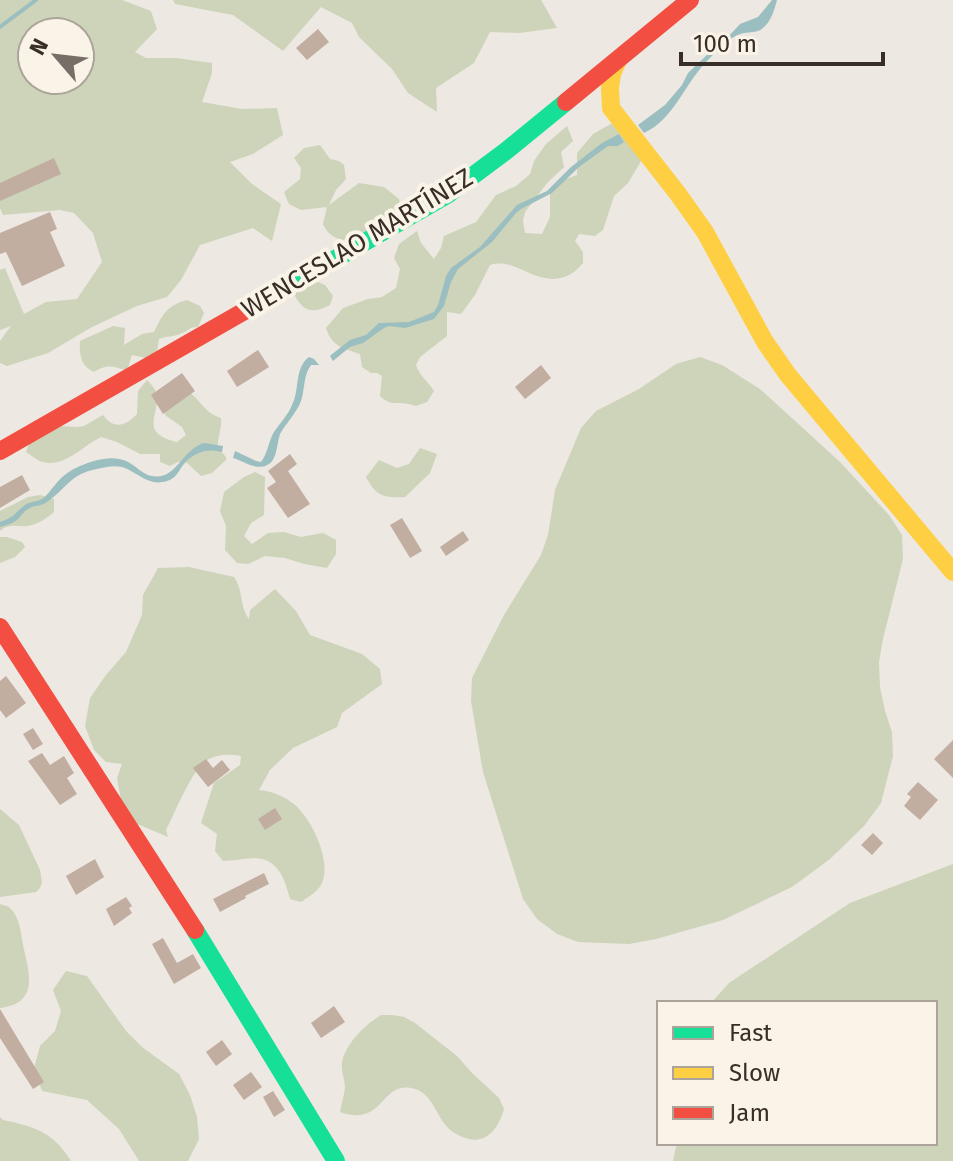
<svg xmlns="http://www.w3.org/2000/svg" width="953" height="1161" font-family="'Fira Sans',sans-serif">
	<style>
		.green { fill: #cdd4ba; fill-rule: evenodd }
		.water { fill: #9bbec0 }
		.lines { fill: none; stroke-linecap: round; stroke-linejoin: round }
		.stream { stroke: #9bbec0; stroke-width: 4 }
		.building { fill: #c2ada1 }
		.fast { stroke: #16e098; stroke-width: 18 }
		.slow { stroke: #ffcf43; stroke-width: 18 }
		.jam { stroke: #f24e42; stroke-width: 18 }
		.labels { text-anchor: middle; stroke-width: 8; stroke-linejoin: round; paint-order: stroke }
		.street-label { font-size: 26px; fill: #382d27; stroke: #faf3e7 }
	</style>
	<rect width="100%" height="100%" fill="#ede8e1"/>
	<!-- green -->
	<path class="green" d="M0,0H122L151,11L157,29L135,52L146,58H176L212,63V73L202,102L242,109L277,108L283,135L253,154L230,162L252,184L281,204L272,241L253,228L200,245L181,280L167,297L137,306L92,327L48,353L7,366L0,363V341L11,326L0,330V270L5,268L24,314L46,302L77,299L102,262L93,233L74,213L60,210L3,215L0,208ZM32,32H80V80H32Z
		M173,0H541L557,28L519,33L490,32L474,63L436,88L437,112L408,93L392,69L359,37L352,23L321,7L283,51L233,15L175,4Z
		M616,121L641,161L628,183L614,196L603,230L595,236L579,234L575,241L583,252V263C579,267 574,273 569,275C537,290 517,256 490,265L475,295L461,314L447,312V336L420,357L416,365C420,377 428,381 434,391L427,402L416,406C400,400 392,408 380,396L382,376L377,373H371L362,367L360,354C343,348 332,347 326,328L343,308L368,299L382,297L396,288L400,269L394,258L399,244L417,231L421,243L434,259L441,248L444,236L476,222L496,195L516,186L530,174L534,161L546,144L567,126L573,141L561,152L564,167L548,182L525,212L523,221L525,233L542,234L550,217V194L560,181L577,175V153L593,134Z
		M320,145L330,159L339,161L344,165L346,179L336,190L329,205L359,183L384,187L399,199L403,218L363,243C347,241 330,241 323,224L327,207L301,210L289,204L284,192L300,179L301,168L294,158L304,148Z
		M313,280L325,285L333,296L330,305C312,314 303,312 294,294Z
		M187,300L200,306L204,313L198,327C189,327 190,330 182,333C175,337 166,336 159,339L157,351L146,358L132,355L127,371C113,366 107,364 94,372C81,366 79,355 80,341L113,326L125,328L124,345L142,334L154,332C163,314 166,306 187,300Z
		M700,357L722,365L760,389L840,462L889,515L902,535L903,559L883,639L879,662L880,687L885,711L892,732L893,756L881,803L864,826L830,859L792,887L723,920L656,939L629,944L578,942L557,934L537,919L523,899L483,772L471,701L472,678L504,615L541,555L548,535L555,490L581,428L596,411L639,389L676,364Z
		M147,380C150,383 153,386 155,390C164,412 135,432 177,442L186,435L182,427L165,415V403L184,389C200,397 202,412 221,418C222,430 217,437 218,448L226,457V460L212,473L201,476L186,462H178L170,466L160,462V454H140L117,442L101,437C84,445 64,468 43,462C38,461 31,455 26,452L30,441L62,426L77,427L84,426L103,415C114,430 126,426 137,414L138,391Z
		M420,448L437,454L430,473L405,497C383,498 376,496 366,477L379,460L397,468L409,464Z
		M255,472L265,477L264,515L251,523L244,536L252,544L268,533L284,532L301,537L323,533L336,540V554L327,568L304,564L285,558L265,556L248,564L237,563L225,550L226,526L220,511L224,492L244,477Z
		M40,495L54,499V512C46,519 38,524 28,526C17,527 10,523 0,531V511L28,497Z
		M7,537L22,542L25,547L15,557L0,563V537Z
		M189,567L234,577C244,592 239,605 249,619L250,610L275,589L296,611L310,635L362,654L380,669L382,684L342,713L337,727L293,748L270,770L259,790C271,791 284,796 294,804C312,819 333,863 321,885C316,893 308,897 301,902L290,899C285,880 279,859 255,858C245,858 234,861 223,861L215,851L217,834L201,823L214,783L240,765L241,756C231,754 218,754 209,759C193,766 175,813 166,830L168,837L135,823L121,800L117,778L122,764L106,762L94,750L85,726L90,698L106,675L126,652L142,615L143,595L158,568Z
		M0,809L19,825L40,870L42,882L40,888L36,892L0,897Z
		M953,864V1161H673L677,1143H935V1003H711L729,983L850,903Z
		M0,904C6,906 7,905 11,909C20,918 21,934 23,945C29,973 40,1003 0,1008Z
		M66,971L87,976L126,1031L142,1047L179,1074L190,1095L197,1117L199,1139L188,1161H139L119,1129L87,1100L42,1091L34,1068L40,1046L55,1031L61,1011L53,990Z
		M381,1015H392L404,1017L415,1023L457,1056L472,1073L499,1098L504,1109C496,1136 480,1149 453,1132C435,1120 435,1092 411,1088C379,1083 385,1127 340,1112C341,1105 344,1096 345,1088C345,1079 341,1072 342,1063C345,1044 365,1025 381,1015Z
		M0,1117L3,1120C36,1127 53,1132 71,1161H0Z"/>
	<!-- water -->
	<path class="water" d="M772,0H777C774,11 770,26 758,31C752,33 745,32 740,34C729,38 718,50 710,58C686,80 675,119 644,133L638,125L665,105L682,85L688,73L708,54L717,49L740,24L758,17Z
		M619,134L624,142L618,146H608L579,167L552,193L521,209L516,213L492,242L458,269L451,282L444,306L434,319L405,328L389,326L384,328L363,343L350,347L333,361L330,356L331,355L350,340L366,335L379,323L409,322L434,312L438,305L446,276L451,268L480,247L517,205L547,191L571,167L602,143Z
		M309,357L314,359L319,365H311C303,376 305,389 301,401C296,414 286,423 280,434C277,443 277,459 269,464C257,472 244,461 233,458L235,451L256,461L261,462C268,453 268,442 274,432C280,423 288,415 292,405C300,390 294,368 309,357Z
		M204,443L223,446L222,452C208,448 194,452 184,464C178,471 177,478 167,481C148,487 138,472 122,467C114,465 105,467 97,469C70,474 67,488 47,502C42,506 36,505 30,508C23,511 22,516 17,520C12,524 6,525 0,527V522C17,516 13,514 25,505C30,501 37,502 42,499C47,496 51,489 55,485C61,477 70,470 80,466C93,460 114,454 128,462C140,468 145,479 161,476C178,473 184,449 204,443Z"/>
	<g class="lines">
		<!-- stream -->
		<path class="stream" d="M0,27L36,0"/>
	</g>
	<!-- building -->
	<path class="building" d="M318,29L329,42L307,60L296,48Z
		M54,158L61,174L0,201V183Z
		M50,212L57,229L50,232L65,266L22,286L6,252L0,254V233Z
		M258,350L269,367L237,387L227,371Z
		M541,365L551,378L525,399L515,387Z
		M182,373L195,391L163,414L151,395Z
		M290,454L297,464L288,471L310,504L288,518L267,488L276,482L268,471Z
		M22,475L30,490L0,508V487Z
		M402,518L422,551L410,558L390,525Z
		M463,531L469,540L446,556L440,547Z
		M6,676L26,703L6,718L0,710V681Z
		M33,728L43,744L33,750L23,734Z
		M953,740V778L934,759Z
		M42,753L50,765L64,756L74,773L67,778L77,794L60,805L28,761Z
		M206,759L213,768L222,760L230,770L208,787L193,768Z
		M918,782L938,800L920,820L904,806L911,797L907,794Z
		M275,808L282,819L265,830L258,819Z
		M873,833L883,843L872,855L861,845Z
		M95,859L104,877L76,895L66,876Z
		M264,873L269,884L245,896L246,898L220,912L213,899Z
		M126,897L132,906L129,908L132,913L114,926L106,909Z
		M163,938L177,963L193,954L201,968L174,984L152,944Z
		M334,1006L345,1022L321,1038L311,1023Z
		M0,1009L44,1082L33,1089L0,1038Z
		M222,1040L232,1054L216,1066L206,1052Z
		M251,1072L262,1087L244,1100L233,1085Z
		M273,1091L285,1110L274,1117L263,1097Z"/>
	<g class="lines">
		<!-- fast -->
		<path class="fast" d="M255,305L447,195L506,151L566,102
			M195,930L336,1161"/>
		<!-- slow -->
		<path class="slow" d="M618,60L612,74L610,88L611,108L678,194L705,232L765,342L788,375L953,572"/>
		<!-- jam -->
		<path class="jam" d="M566,102L690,0
			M0,451L255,305
			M0,627L195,930"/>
	</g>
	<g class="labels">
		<!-- street labels -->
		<g class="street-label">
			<text transform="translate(357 243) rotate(-31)" y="9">WENCESLAO MARTÍNEZ</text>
		</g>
	</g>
	<!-- legend -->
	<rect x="657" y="1001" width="280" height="144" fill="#faf3e7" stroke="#aca49a" stroke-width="2"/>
	<rect x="673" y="1027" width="40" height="12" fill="#16e098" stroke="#aca49a" stroke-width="2"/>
	<text x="729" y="1041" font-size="24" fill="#382d27">Fast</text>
	<rect x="673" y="1067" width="40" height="12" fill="#ffcf43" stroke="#aca49a" stroke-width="2"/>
	<text x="729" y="1081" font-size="24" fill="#382d27">Slow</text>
	<rect x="673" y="1107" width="40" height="12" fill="#f24e42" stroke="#aca49a" stroke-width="2"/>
	<text x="729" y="1121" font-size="24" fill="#382d27">Jam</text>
	<!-- north arrow -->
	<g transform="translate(56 56) rotate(298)"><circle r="38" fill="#faf3e7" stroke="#aca49a" stroke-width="2"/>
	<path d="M0-6L14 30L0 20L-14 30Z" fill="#776e68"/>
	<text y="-12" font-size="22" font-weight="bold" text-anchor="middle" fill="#382d27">N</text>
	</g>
	<!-- scale -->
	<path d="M681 52v12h202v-12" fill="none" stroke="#382d27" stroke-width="4"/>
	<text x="693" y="52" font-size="24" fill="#382d27" stroke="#faf3e7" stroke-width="6" paint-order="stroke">100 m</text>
</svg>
